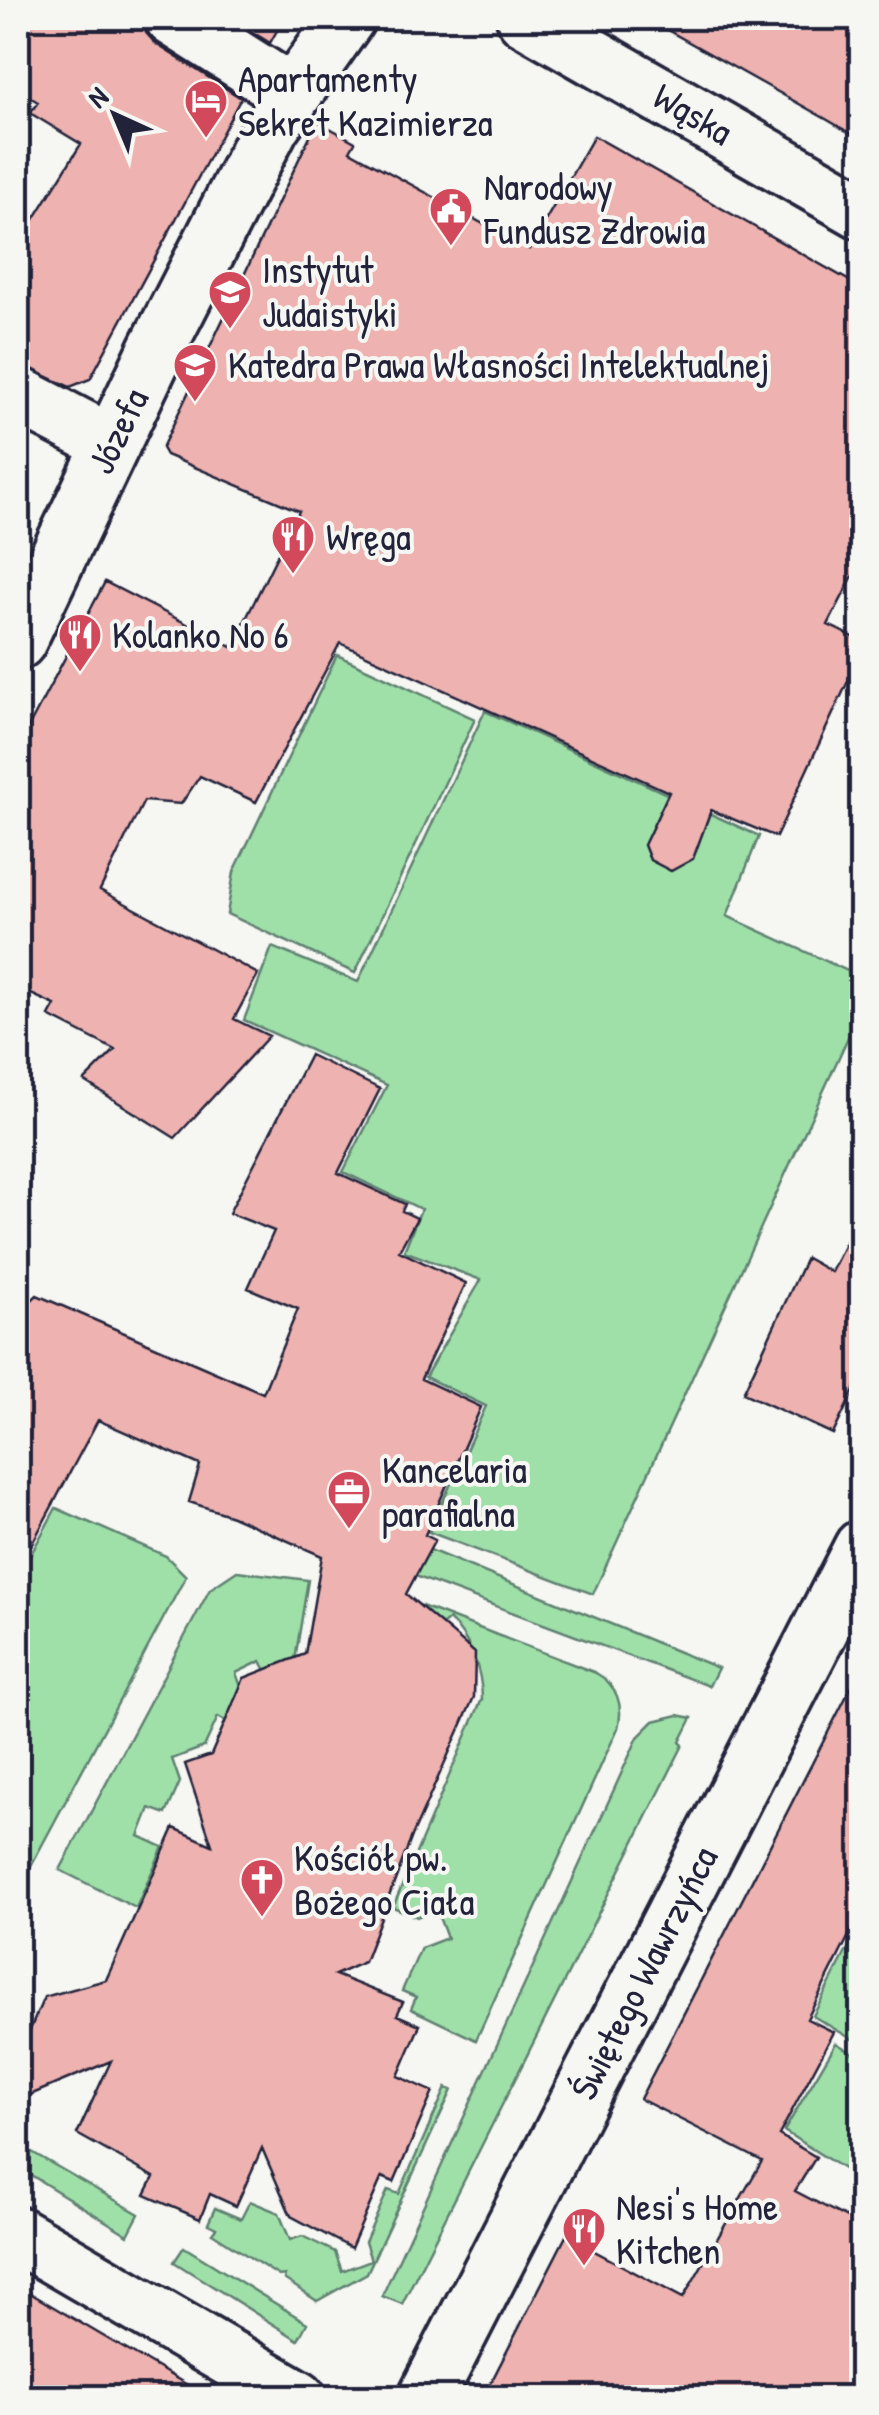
<svg xmlns="http://www.w3.org/2000/svg" width="879" height="2415" font-family="'Patrick Hand',sans-serif">
	<style>
		.green { fill: #9fe0a9; stroke: #608172; stroke-width: 2.5 }
		.building { fill: #eeb2b0; stroke: #22223b; stroke-width: 2.5 }
		.lines { fill: none; stroke-linecap: round; stroke-linejoin: round }
		.minor-casing { stroke: #22223b; stroke-width: 62 }
		.minor { stroke: #f6f6f2; stroke-width: 55 }
		.labels { text-anchor: middle; stroke-width: 8; stroke-linejoin: round; paint-order: stroke }
		.poi-label { font-size: 38px; fill: #22223b; stroke: #f6f6f2; text-anchor: start }
		.street-label { font-size: 38px; fill: #22223b; stroke: #f6f6f2 }
	</style>
	<rect width="100%" height="100%" fill="#f6f6f2"/>
	<filter id="ink" filterUnits="userSpaceOnUse"><feTurbulence type="fractalNoise" baseFrequency=".01" numOctaves="2"/><feDisplacementMap in="SourceGraphic" scale="20" xChannelSelector="R" yChannelSelector="G"/><feConvolveMatrix kernelMatrix="1 2 1 2 8 2 1 2 1" color-interpolation-filters="sRGB"/></filter>
	<g filter="url(#ink)">
		<!-- green -->
		<path class="green" d="M337,655L475,719L355,973L227,914L234,872Z
			M485,711L759,836L727,916L861,977V1009L593,1594L429,1532L486,1406L425,1377L481,1280L404,1251L421,1209L343,1172L387,1085L244,1020L272,947L358,982Z
			M56,1508L166,1556L186,1576L18,1890V1578Z
			M408,1541L718,1668L709,1686L391,1567Z
			M237,1571L308,1580L292,1679L270,1678L261,1661L236,1673L244,1695L231,1724L218,1717L204,1747L172,1759L180,1782L166,1814L150,1808L139,1836L163,1847L136,1908L60,1870L210,1589Z
			M419,1605L596,1673C617,1685 624,1705 618,1728L476,2040L411,2009L416,1997L402,1991L421,1948L447,1938L436,1909L417,1917L393,1907L482,1699C482,1670 470,1639 449,1619L435,1631L418,1623Z
			M678,1715L692,1718L680,1742L683,1745L402,2304L382,2296L638,1737L654,1721Z
			M861,1923L862,2034L857,2042L813,2016Z
			M836,2043L861,2058V2180L784,2131Z
			M446,2088L452,2090L367,2273L317,2301L284,2279L285,2275L279,2276L212,2233L216,2228L208,2224L215,2208L241,2219L250,2201L279,2213L290,2240L302,2236L335,2252L342,2271L371,2260L365,2242L388,2190L399,2194Z
			M18,2144L139,2214L128,2235L18,2167Z
			M184,2247L307,2323L298,2340L174,2262Z"/>
		<!-- building -->
		<path class="building" d="M18,18H142L146,33L156,44L241,98L90,379L70,387L18,364V245L81,144L30,113L38,102L18,90Z
			M230,18H284L270,43Z
			M646,18H862V140L826,119Z
			M317,121L355,142L350,151L529,249L594,136L862,288V558L828,625L862,641V651L776,837L711,810L693,859L671,871L650,860L644,845L669,792L340,643L256,802L200,776L181,804L144,801L100,890L258,974L234,1019L269,1036L175,1138L84,1081L115,1050L49,1016L55,1005L18,988V747L105,582L232,647L299,511L166,455L162,448Z
			M310,1055L380,1089L338,1173L405,1204L402,1211L417,1218L399,1251L466,1283L421,1379L481,1407L425,1535L435,1540L406,1594L475,1653L474,1697L412,1836L364,1962L335,1975L403,2002L397,2015L420,2025L398,2076L433,2092L394,2182L382,2177L351,2248L291,2216L262,2148L236,2206L210,2194L200,2219L145,2195L154,2177L77,2134L111,2061L18,2100V2058L44,1997L106,1980L174,1828L212,1845L185,1764L211,1755L244,1678L305,1654L322,1556L232,1516L189,1502L200,1465L98,1420L18,1570V1313L37,1295L263,1393L298,1309L248,1288L274,1231L229,1213Z
			M862,1210V1374L833,1434L743,1393L806,1258L831,1272Z
			M862,1666V1910L807,2019L834,2032L779,2135L816,2157L795,2191L862,2226V2398H483L566,2236L683,2298L762,2161L640,2099Z
			M18,2286L108,2339L210,2398H18Z"/>
		<g class="lines">
			<defs>
				<path id="minor" d="M173,18L291,93
					M525,18L862,211
					M18,395L112,444
					M18,641L157,349L271,126L347,18
					M18,2235L298,2398
					M426,2398L862,1548"/>
			</defs>
			<!-- minor casing -->
			<use href="#minor" class="minor-casing"/>
			<!-- minor -->
			<use href="#minor" class="minor"/>
		</g>
	</g>
	<!-- icons -->
	<defs>
		<symbol id="hotel-pin" viewBox="-11 -11 22 30"><path d="M0 17L-7.5 6A9.5 9.5 0 1 1 7.5 6Z" fill="#d1495b" stroke="#f6f6f2"/><path d="M-6-4.5h1.5V1H6V5H4.5V3h-9V5H-6ZM-4 0a1.8 1.8 0 1 1 3.6 0ZM.5 0V-2.5h3Q6-2.5 6 0Z" fill="#fff"/></symbol>
		<symbol id="civic-pin" viewBox="-11 -11 22 30"><path d="M0 17L-7.5 6A9.5 9.5 0 1 1 7.5 6Z" fill="#d1495b" stroke="#f6f6f2"/><path d="M-.6-6.5H3V-4.5H.6V-3L4-1V1h2V6H-6V1h2V-1L-.6-3ZM-1.2 2.5V6h2.4V2.5Z" fill="#fff"/></symbol>
		<symbol id="university-pin" viewBox="-11 -11 22 30"><path d="M0 17L-7.5 6A9.5 9.5 0 1 1 7.5 6Z" fill="#d1495b" stroke="#f6f6f2"/><path d="M0-5L7-2L0 1L-7-2ZM-4 1L0 2.5L4 1V4Q0 6-4 4Z" fill="#fff"/></symbol>
		<symbol id="restaurant-pin" viewBox="-11 -11 22 30"><path d="M0 17L-7.5 6A9.5 9.5 0 1 1 7.5 6Z" fill="#d1495b" stroke="#f6f6f2"/><path d="M-5-6h1v4h1v-4h1v4h1v-4h1v5L-1.5 .5V6h-2V.5L-5-1ZM5-6V6H3V1.5H1.5Q1.5-4 5-6Z" fill="#fff"/></symbol>
		<symbol id="office-pin" viewBox="-11 -11 22 30"><path d="M0 17L-7.5 6A9.5 9.5 0 1 1 7.5 6Z" fill="#d1495b" stroke="#f6f6f2"/><path d="M-6-3h4V-5.5h4V-3h4V5H-6ZM-1-4.5V-3h2v-1.5ZM-6 0V1H6V0Z" fill="#fff"/></symbol>
		<symbol id="church-pin" viewBox="-11 -11 22 30"><path d="M0 17L-7.5 6A9.5 9.5 0 1 1 7.5 6Z" fill="#d1495b" stroke="#f6f6f2"/><path d="M-1.2-6h2.4v3.5h3.3v2.4h-3.3V6h-2.4V-.1h-3.3v-2.4h3.3Z" fill="#fff"/></symbol>
	</defs>
	<g fill-rule="evenodd">
		<use href="#hotel-pin" x="181" y="76" width="50" height="68"/>
		<use href="#civic-pin" x="426" y="184" width="50" height="68"/>
		<use href="#university-pin" x="205" y="267" width="50" height="68"/>
		<use href="#university-pin" x="170" y="340" width="50" height="68"/>
		<use href="#restaurant-pin" x="268" y="512" width="50" height="68"/>
		<use href="#restaurant-pin" x="55" y="610" width="50" height="68"/>
		<use href="#office-pin" x="324" y="1467" width="50" height="68"/>
		<use href="#church-pin" x="237" y="1855" width="50" height="68"/>
		<use href="#restaurant-pin" x="559" y="2204" width="50" height="68"/>
	</g>
	<g class="labels">
		<!-- poi labels -->
		<g class="poi-label">
			<text x="238" y="92">Apartamenty<tspan x="238" dy="44">Sekret Kazimierza</tspan></text>
			<text x="484" y="200">Narodowy<tspan x="484" dy="44">Fundusz Zdrowia</tspan></text>
			<text x="262" y="283">Instytut<tspan x="262" dy="44">Judaistyki</tspan></text>
			<text x="228" y="378">Katedra Prawa Własności Intelektualnej</text>
			<text x="326" y="550">Wręga</text>
			<text x="112" y="648">Kolanko No 6</text>
			<text x="382" y="1483">Kancelaria<tspan x="382" dy="44">parafialna</tspan></text>
			<text x="294" y="1871">Kościół pw.<tspan x="294" dy="44">Bożego Ciała</tspan></text>
			<text x="616" y="2220">Nesi's Home<tspan x="616" dy="44">Kitchen</tspan></text>
		</g>
		<!-- street labels -->
		<g class="street-label">
			<text transform="translate(693 114) rotate(30)" y="13">Wąska</text>
			<text transform="translate(118 431) rotate(-64)" y="13">Józefa</text>
			<text transform="translate(644 1973) rotate(-63)" y="13">Świętego Wawrzyńca</text>
		</g>
	</g>
	<!-- margin -->
	<rect width="879" height="2415" fill="none" stroke="#f6f6f2" stroke-width="60"/>
	<rect x="30" y="30" width="819" height="2355" fill="none" stroke="#22223b" stroke-width="4" filter="url(#ink)"/>
	<!-- north arrow -->
	<g transform="translate(115 115) rotate(316)" stroke="#f6f6f2" stroke-width="8" paint-order="stroke">
	<path d="M0-8L18 38L0 25L-18 38Z" fill="#22223b"/>
	<text y="-15" font-size="28" font-weight="bold" text-anchor="middle" fill="#22223b">N</text>
	</g>
</svg>
